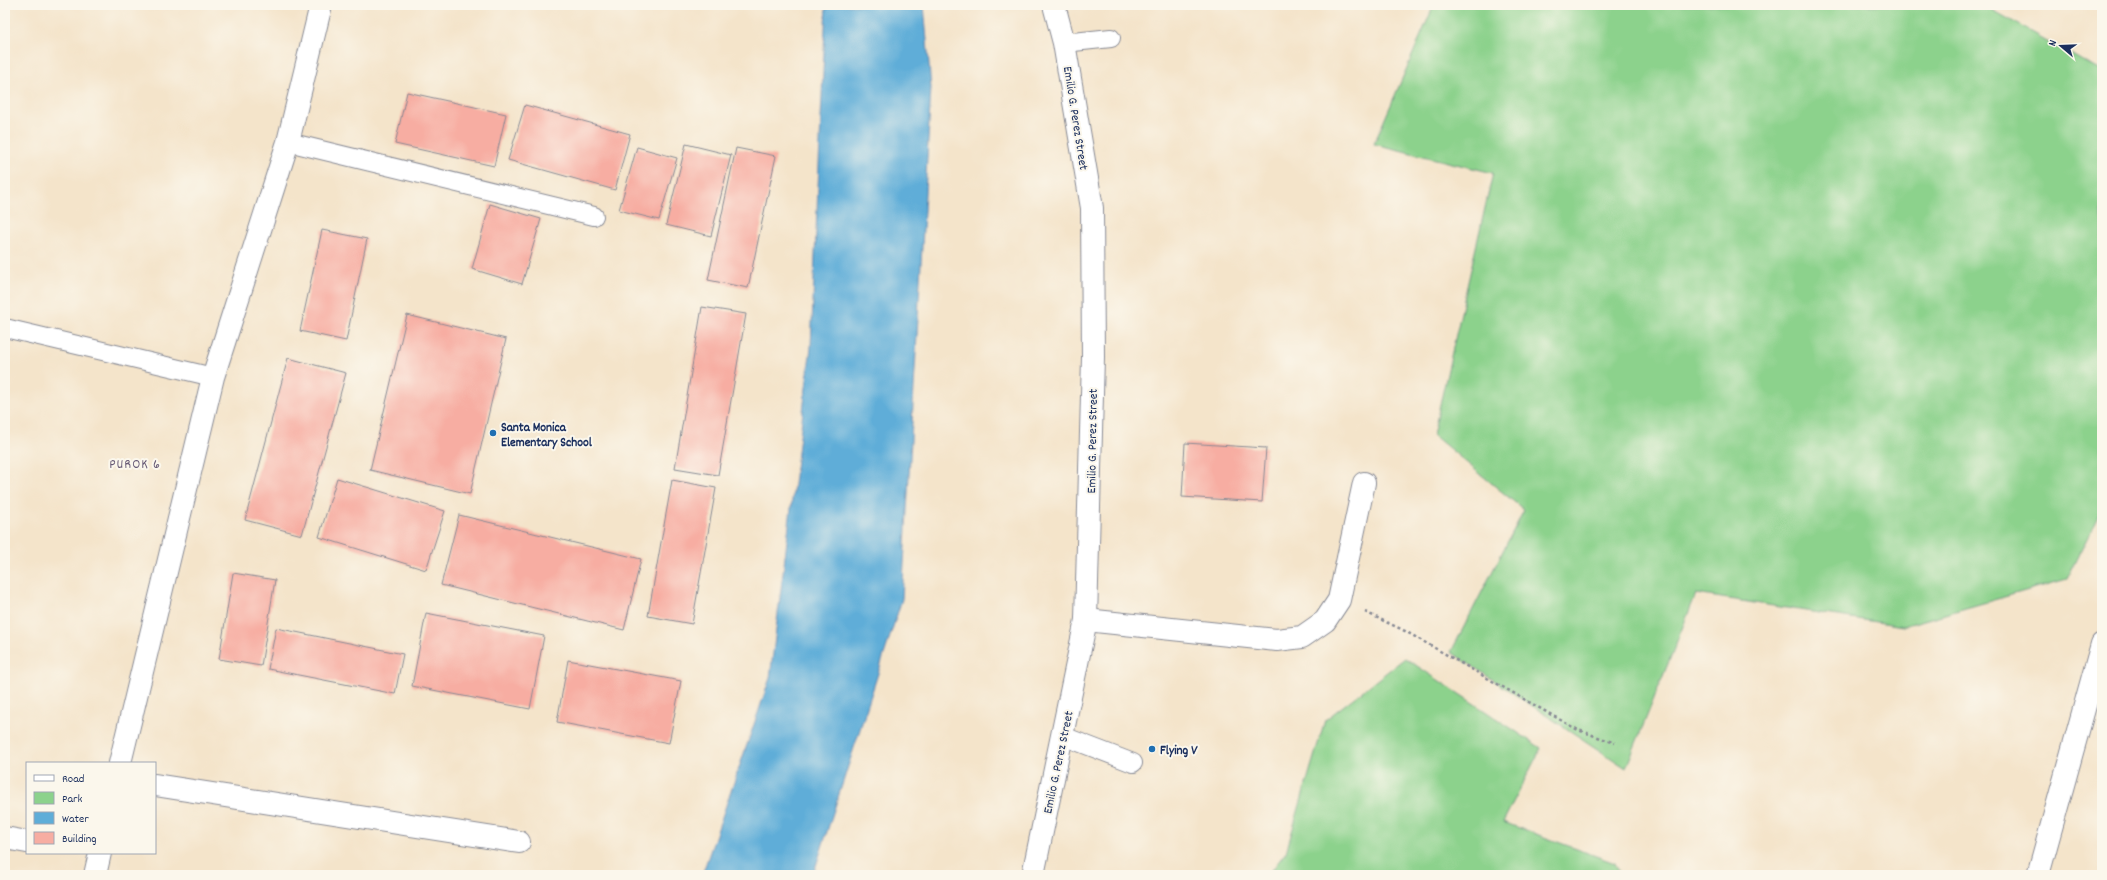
<svg xmlns="http://www.w3.org/2000/svg" width="2107" height="880" font-family="Dekko,sans-serif">
	<style>
		.green { fill: #8cd28c; stroke: #548075 }
		.water { fill: #5eadd8; stroke: #3c6e9b }
		.building { fill: #f7ada2 }
		.lines { fill: none; stroke-linecap: round; stroke-linejoin: round }
		.service-casing { stroke: #888a94; stroke-width: 20 }
		.minor-casing { stroke: #888a94; stroke-width: 24 }
		.tertiary-casing { stroke: #888a94; stroke-width: 24 }
		.secondary-casing { stroke: #888a94; stroke-width: 24 }
		.path { stroke: #888a94; stroke-width: 2.5; stroke-dasharray: 3 3; stroke-linecap: butt }
		.service { stroke: #fff; stroke-width: 18 }
		.minor { stroke: #fff; stroke-width: 22 }
		.tertiary { stroke: #fff; stroke-width: 22 }
		.secondary { stroke: #fff; stroke-width: 22 }
		.poi-dot { fill: #1f6fb2; stroke: #fbf7ec; stroke-width: 1.5 }
		.labels { text-anchor: middle; stroke-width: 4; stroke-linejoin: round; paint-order: stroke }
		.street-label { font-size: 13px; fill: #1b2f5e; stroke: #fbf7ec }
		.poi-label { font-size: 13px; font-weight: bold; fill: #1b2f5e; stroke: #fbf7ec; text-anchor: start }
		.neighbourhood-label { font-size: 14px; letter-spacing: 1px; fill: #685b76; stroke: #fbf7ec }
	</style>
	<rect width="100%" height="100%" fill="#fbf7ec"/>
	<filter id="ink" filterUnits="userSpaceOnUse"><feTurbulence type="fractalNoise" baseFrequency=".025" numOctaves="2"/><feDisplacementMap in="SourceGraphic" scale="8" xChannelSelector="R" yChannelSelector="G"/><feConvolveMatrix kernelMatrix="1 2 1 2 8 2 1 2 1" color-interpolation-filters="sRGB"/></filter>
	<filter id="wash" filterUnits="userSpaceOnUse"><feTurbulence type="fractalNoise" baseFrequency=".012" numOctaves="4" result="noise"/><feDisplacementMap in="SourceGraphic" scale="16" xChannelSelector="R" yChannelSelector="G"/><feGaussianBlur stdDeviation="0.9" result="paint"/><feColorMatrix in="noise" values="0 0 0 0 0 0 0 0 0 0 0 0 0 0 0 0 0 1.4 0 .05"/><feComposite in="paint" operator="in"/></filter>
	<g filter="url(#wash)">
		<rect width="100%" height="100%" fill="#f4e4ca"/>
		<!-- green -->
		<path class="green" d="M1434,5H1984L2102,72V508L2067,579L1903,626L1696,594L1626,768L1451,652L1524,510L1433,435L1493,173L1374,144Z
			M1405,658L1541,748L1503,822L1615,863L1620,875H1268L1286,852L1325,720Z"/>
		<!-- water -->
		<path class="water" d="M826,5H924L931,88L902,599L813,875H702L770,678L811,347Z"/>
		<g id="blocks">
			<!-- building -->
			<path class="building" d="M407,92L506,114L494,166L395,144Z
				M525,105L630,134L615,190L508,160Z
				M686,144L731,155L711,236L666,225Z
				M637,147L677,158L659,220L619,210Z
				M736,148L776,156L748,288L708,280Z
				M490,204L541,219L522,284L472,269Z
				M322,230L367,239L346,341L300,331Z
				M702,307L746,314L718,475L675,468Z
				M407,315L506,339L470,494L370,470Z
				M288,358L346,373L302,535L245,520Z
				M1185,443L1266,448L1262,502L1182,497Z
				M337,478L445,511L426,570L319,537Z
				M672,480L716,488L692,624L648,616Z
				M459,515L641,559L624,630L441,585Z
				M233,573L275,580L261,666L219,659Z
				M426,613L544,636L530,709L412,686Z
				M276,628L403,654L395,694L268,669Z
				M568,660L681,681L669,743L557,722Z"/>
		</g>
	</g>
	<g filter="url(#ink)">
		<use href="#blocks" fill-opacity="0" stroke="#888a94" stroke-width="1"/>
		<g class="lines">
			<defs>
				<path id="service" d="M1064,43L1111,38
					M288,142L594,216
					M5,328L213,377
					M1063,736L1133,763"/>
				<path id="minor" d="M1086,620L1277,640L1302,637L1325,621L1339,600L1364,483
					M155,785L519,842
					M2038,875L2102,644"/>
				<path id="tertiary" d="M5,838L27,842"/>
				<path id="secondary" d="M120,763L213,377L288,142L321,5
					M95,875L100,853
					M1033,875L1086,620L1093,357L1092,208L1064,43L1054,5"/>
			</defs>
			<!-- service casing -->
			<use href="#service" class="service-casing"/>
			<!-- minor casing -->
			<use href="#minor" class="minor-casing"/>
			<!-- tertiary casing -->
			<use href="#tertiary" class="tertiary-casing"/>
			<!-- secondary casing -->
			<use href="#secondary" class="secondary-casing"/>
			<!-- path -->
			<path class="path" d="M1365,612L1405,631L1578,730L1615,743"/>
			<!-- service -->
			<use href="#service" class="service"/>
			<!-- minor -->
			<use href="#minor" class="minor"/>
			<!-- tertiary -->
			<use href="#tertiary" class="tertiary"/>
			<!-- secondary -->
			<use href="#secondary" class="secondary"/>
		</g>
	</g>
	<!-- markers -->
	<g class="poi-dot">
		<circle cx="493" cy="433" r="4"/>
		<circle cx="1152" cy="749" r="4"/>
	</g>
	<g class="labels">
		<!-- street labels -->
		<g class="street-label">
			<text transform="translate(1077 118) rotate(81)" y="5">Emilio G. Perez Street</text>
			<text transform="translate(1091 441) rotate(-89)" y="5">Emilio G. Perez Street</text>
			<text transform="translate(1057 762) rotate(-78)" y="5">Emilio G. Perez Street</text>
		</g>
		<!-- poi labels -->
		<g class="poi-label">
			<text x="501" y="431">Santa Monica<tspan x="501" dy="15">Elementary School</tspan></text>
			<text x="1160" y="754">Flying V</text>
		</g>
		<!-- neighbourhood labels -->
		<g class="neighbourhood-label">
			<text x="135" y="468">PUROK 6</text>
		</g>
	</g>
	<!-- margin -->
	<rect width="2107" height="880" fill="none" stroke="#fbf7ec" stroke-width="20"/>
	<!-- legend -->
	<rect x="26" y="762" width="130" height="92" fill="#fbf7ec" stroke="#a1a7b3"/>
	<rect x="34" y="775" width="20" height="6" fill="#ffffff" stroke="#a1a7b3"/>
	<text x="62" y="782" font-size="12" fill="#1b2f5e">Road</text>
	<rect x="34" y="792" width="20" height="12" fill="#8cd28c" stroke="#a1a7b3"/>
	<text x="62" y="802" font-size="12" fill="#1b2f5e">Park</text>
	<rect x="34" y="812" width="20" height="12" fill="#5eadd8" stroke="#a1a7b3"/>
	<text x="62" y="822" font-size="12" fill="#1b2f5e">Water</text>
	<rect x="34" y="832" width="20" height="12" fill="#f7ada2" stroke="#a1a7b3"/>
	<text x="62" y="842" font-size="12" fill="#1b2f5e">Building</text>
	<!-- north arrow -->
	<g transform="translate(2061 46) rotate(289)" stroke="#fbf7ec" stroke-width="3" paint-order="stroke">
	<path d="M0-3L7 15L0 10L-7 15Z" fill="#1b2f5e"/>
	<text y="-6" font-size="11" font-weight="bold" text-anchor="middle" fill="#1b2f5e">N</text>
	</g>
</svg>
